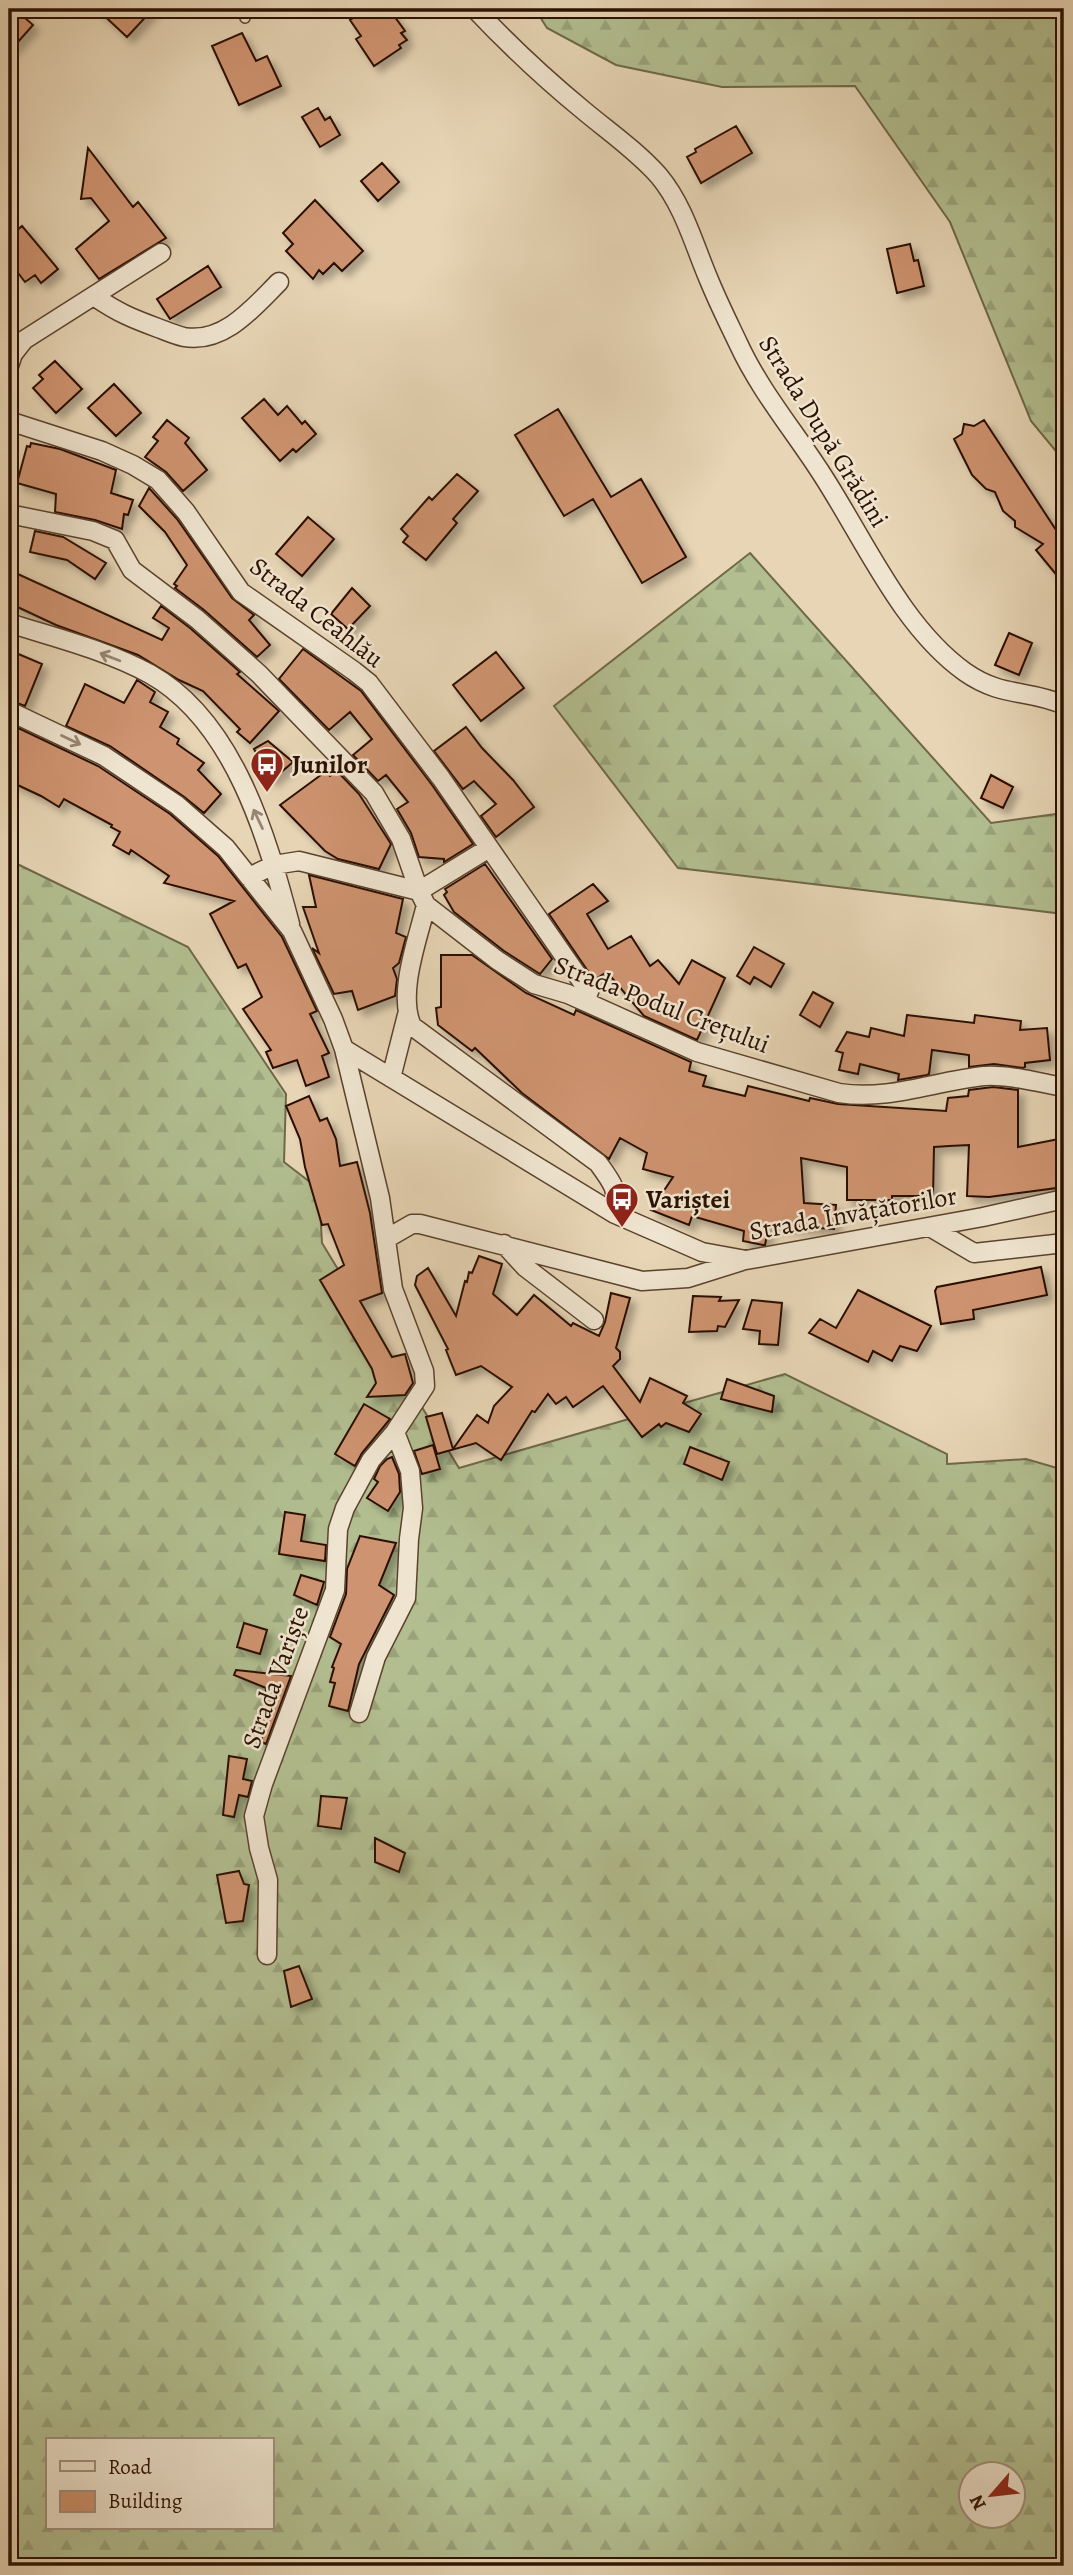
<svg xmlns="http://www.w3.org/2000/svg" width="1073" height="2575" font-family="Alegreya,serif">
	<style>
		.forest { fill: url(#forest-firs); stroke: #6f6848; stroke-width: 2; fill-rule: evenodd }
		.building { fill: #ce936f; stroke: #2c1100; stroke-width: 2; filter: url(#shadow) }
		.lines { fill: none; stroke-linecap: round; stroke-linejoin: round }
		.service-casing { stroke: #5b422d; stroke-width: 12 }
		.minor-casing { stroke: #5b422d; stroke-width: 21 }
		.service { stroke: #efe4cf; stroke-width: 9 }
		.minor { stroke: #efe4cf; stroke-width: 18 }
		.oneway { stroke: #978572 }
		.labels { text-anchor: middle; stroke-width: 5; stroke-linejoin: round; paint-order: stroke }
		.street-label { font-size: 26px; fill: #2c1100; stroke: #efe4cf }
		.poi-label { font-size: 26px; font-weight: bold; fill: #2c1100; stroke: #efe4cf; text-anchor: start }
	</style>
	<defs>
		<pattern id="forest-firs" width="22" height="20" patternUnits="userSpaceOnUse" patternTransform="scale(1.75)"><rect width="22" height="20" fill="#b2be90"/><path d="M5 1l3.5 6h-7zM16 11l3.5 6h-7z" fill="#99a27a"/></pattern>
		<filter id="shadow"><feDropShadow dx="6" dy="6" stdDeviation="3.5" flood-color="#0004"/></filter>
	</defs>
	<rect width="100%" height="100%" fill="#e7d5b5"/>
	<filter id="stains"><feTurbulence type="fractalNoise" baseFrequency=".00286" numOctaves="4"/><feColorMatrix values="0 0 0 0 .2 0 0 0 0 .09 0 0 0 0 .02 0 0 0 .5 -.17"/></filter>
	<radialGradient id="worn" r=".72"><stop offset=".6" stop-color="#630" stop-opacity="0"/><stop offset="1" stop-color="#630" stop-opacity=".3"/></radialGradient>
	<!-- forest -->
	<path class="forest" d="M535,9H1064V461L1031,421L950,222L855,86L722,87L616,65L547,28Z
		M750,553L991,823L1064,813V914L678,868L554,706Z
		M9,860L188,947L286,1094L284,1162L319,1189L322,1243L459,1468L785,1374L947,1454V1464L1026,1459L1064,1470V2566H9ZM47,2440H271V2528H47ZM972,2474H1014V2516H972Z"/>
	<!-- building -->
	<path class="building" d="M9,9H15L33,25L9,52Z
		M97,9H153L127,37Z
		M368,9H389L405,31L401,33L407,40L399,45L401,48L374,66L356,39L361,36L350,20Z
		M242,33L256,61L267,56L281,86L239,105L212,46Z
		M318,108L325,120L330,117L340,135L320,147L302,117Z
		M736,126L752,153L701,183L687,157L696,152L695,149Z
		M88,148L133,207L138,202L166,238L99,279L76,249L109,221L91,198L81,199Z
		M382,163L399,182L378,201L361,181Z
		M315,200L363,251L342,271L334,263L323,274L319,270L313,279L286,251L293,244L283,233Z
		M22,226L58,269L41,283L35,275L25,282L9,261V237Z
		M910,244L914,261L918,260L924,286L897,293L887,249Z
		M208,266L221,287L170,319L157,299Z
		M55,361L82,389L56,413L33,388L43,379L39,375Z
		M114,384L141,413L116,436L88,408Z
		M264,399L278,415L287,406L302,424L305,421L316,434L296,452L293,449L280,461L242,418Z
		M558,409L611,497L641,479L686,557L642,583L593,499L564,516L515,435Z
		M167,420L189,438L185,443L207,470L183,491L166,472L145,457L158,441L153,437Z
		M984,420L1058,533L1064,528V584L1036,550L1043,544L1015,527V521L1003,511L995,492L986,489L972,475L954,439L962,434L964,424L974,426Z
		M31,443L60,449L116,470L111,493L133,500L128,515L124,514L122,529L95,520L55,512L56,494L17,483L27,446L30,447Z
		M457,474L478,491L453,519L457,523L426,560L403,542L408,536L401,529L429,497L432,500Z
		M149,488L177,519L232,598L254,615L249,620L270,645L257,657L204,610L175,588L177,586L174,584L187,565L165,532L139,506Z
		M308,517L334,539L302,576L276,554Z
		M35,531L63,537L106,563L95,579L67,560L30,552Z
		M9,570L162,640L169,628L153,618L161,606L190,628L240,672L237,674L279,711L250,743L237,732L240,729L203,691L179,680L138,655L56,625L9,603Z
		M352,588L370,606L348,629L331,614Z
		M1009,633L1032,643L1019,675L995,665Z
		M303,649L361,691L432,785L473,844L444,862V859L419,857L411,833L397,809L408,802L386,775L378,781L353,755L372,739L350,712L329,730L279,679Z
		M9,650L42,664L25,706L9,700Z
		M496,652L524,688L481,721L453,685Z
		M137,680L155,692L150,702L168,712L160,727L179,739L177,744L204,763L198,770L221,794L204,813L183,796L110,746L66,726L85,684L124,703Z
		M14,726L98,766L170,814L218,856L282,937L317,1011L310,1014L329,1053L322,1056L329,1077L306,1086L297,1060L273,1068L266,1052L271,1050L243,1009L262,997L246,964L238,968L210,914L234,901L164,883L169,876L131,850L129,854L113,845L120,832L111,827L112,825L64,799L59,807L41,796L9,781V736Z
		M466,727L482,748L513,780L534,807L496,837L481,816L496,804L474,781L463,789L434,751Z
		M268,741L293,762L271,781L254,749Z
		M336,770L359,794L391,844L379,869L338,859L325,851L280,805L325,772L330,776Z
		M991,775L1013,787L1003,808L981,798Z
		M485,864L552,959L540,974L504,951L454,912L444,895L447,892L445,889Z
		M309,875L403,899L396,933L406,937L399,963L393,968L397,979L395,996L358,1010L352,991L334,994L312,948L319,953L303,907H316Z
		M593,884L608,901L587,914L608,949L631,936L650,966L658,960L679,984L692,960L725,978L697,1040L644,1016L607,972L594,980L549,914Z
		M754,947L784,964L771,987L754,977L750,984L737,976Z
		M441,955H472L526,993L574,1015L576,1010L691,1062L689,1071L706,1076L703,1086L745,1096L748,1086L809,1101L810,1098L838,1104L946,1111L948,1098L968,1096L969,1090L993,1087L1018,1090V1147L1064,1138V1187L989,1197L967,1196L969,1145L949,1146L934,1147L933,1196H892V1200H847V1167L801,1158L804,1203L836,1205L834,1229L769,1225L765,1245H763L743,1241L744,1231L692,1216L689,1225L651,1210L673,1177L643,1169L647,1153L620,1138L609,1159L522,1093L475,1048L472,1051L438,1025L436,1008L441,1007Z
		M813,992L833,1003L820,1027L800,1015Z
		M907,1015L974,1023L975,1015L1021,1021L1020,1030L1047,1028L1050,1060L1025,1063V1067L1023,1068L994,1064L969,1067V1055L932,1050L929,1074L927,1075L898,1080L899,1074L860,1064L858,1074L839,1070L843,1053L836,1051L847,1032L869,1037L871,1028L904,1036Z
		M309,1096L320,1121L327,1118L336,1139L340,1166L357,1162L370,1213L382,1293L360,1301L392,1357L405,1354L413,1383L405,1395L367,1397L376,1383L372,1369L320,1280L344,1265L328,1224L322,1225L305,1167L300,1139L286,1106Z
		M479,1256L502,1264L493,1294L517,1315L534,1295L571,1326L573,1323L599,1336L605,1322L611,1293L630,1298L616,1348L620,1352V1359L613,1366L640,1402L650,1378L687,1396L683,1403L701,1414L689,1432L666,1423L661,1427L659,1424L642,1437L603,1386L573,1407L566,1397L556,1404L548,1394L535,1412L532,1411L501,1460L476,1443L437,1454L426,1417L442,1413L453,1449L477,1415L488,1423L494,1406L512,1387L481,1366L456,1375L446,1350L448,1349L415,1285L417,1276L428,1268L456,1316L465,1281L467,1282L469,1272L472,1273Z
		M1041,1267L1047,1295L973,1310L974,1319L941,1324L935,1291L937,1287Z
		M858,1290L931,1326L917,1351L900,1346L892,1361L873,1351L868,1362L809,1333L820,1319L836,1328Z
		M693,1296L721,1297L719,1301L739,1300L725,1327L718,1326L717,1331L689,1332Z
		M752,1300L782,1303L778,1345L759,1344L760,1331L743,1329Z
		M727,1379L774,1396L772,1412L721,1399Z
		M364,1404L390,1419L362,1453L355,1466L335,1454Z
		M433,1445L440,1469L422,1474L414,1451Z
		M690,1447L729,1462L722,1480L684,1464Z
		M392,1457L399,1474L400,1492L388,1511L367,1498L378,1482L374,1479L380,1466L387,1459Z
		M285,1512L305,1515L301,1541L326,1545L325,1561L279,1554Z
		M360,1536L396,1543L379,1585L394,1595L359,1664L348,1711L329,1706L335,1683L330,1682L334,1668L332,1667L341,1644L330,1637L346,1594L347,1569Z
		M301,1575L324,1582L317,1605L294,1595Z
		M244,1623L267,1630L260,1654L237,1647Z
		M236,1670L291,1676L266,1744L262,1742L261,1717H264L266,1688L234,1675Z
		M229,1756L247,1759L243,1779L252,1781L248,1797L239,1795L234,1817L223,1815Z
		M321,1796L347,1798L341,1829L318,1826Z
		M375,1838L405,1853L399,1872L375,1862Z
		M239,1871L244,1884L249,1885L243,1921L226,1923L217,1875Z
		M299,1966L312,1999L291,2007L284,1971Z"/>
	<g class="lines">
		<defs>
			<path id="service" d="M243,9L245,18"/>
			<path id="minor" d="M475,9C509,45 544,78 583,110C608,131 637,151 659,176C684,206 694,245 709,280C718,302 728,322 738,343C760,391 795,432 823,476C865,541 902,627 965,672C1002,698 1028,689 1064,705
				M95,297C119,313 131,318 158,328C166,331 175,335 184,337C224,344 254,307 279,282
				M9,366L13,354L24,340L161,253
				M9,421L102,451L133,465L158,480L186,512L241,592L354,671L369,683L441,778L589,992
				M9,514L93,531L115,540L132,570L197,619L259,674L374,793L401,839L419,891L489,848
				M9,623C56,638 106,650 150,674C234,721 267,837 290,924
				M9,711L104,756L177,805L226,848L292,931L333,1019L344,1049L380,1198L393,1289L424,1371L425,1386L395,1432L371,1460L345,1508L338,1529L335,1590L263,1784L254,1816L259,1848L268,1880L267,1955
				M249,877L274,865L299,861L419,891L426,905L497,960L534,984L568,994L697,1052L839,1093C889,1101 935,1081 984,1076C1007,1074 1041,1083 1064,1087
				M426,905C418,939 397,993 412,1026L598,1163C612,1182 619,1190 615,1214
				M344,1049L615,1214L702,1252L746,1260L983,1217L1064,1199
				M391,1078L407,1015
				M930,1227L974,1253L1064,1243
				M386,1239L412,1224H420L642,1281L688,1278L742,1261
				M504,1244L525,1267L594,1320
				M359,1713L376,1657L406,1598L409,1539L413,1508L410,1471L395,1432"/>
		</defs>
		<!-- service casing -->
		<use href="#service" class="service-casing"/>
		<!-- minor casing -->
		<use href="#minor" class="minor-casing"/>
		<!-- service -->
		<use href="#service" class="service"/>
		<!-- minor -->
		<use href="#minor" class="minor"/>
	</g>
	<!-- one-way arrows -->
	<defs><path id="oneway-shaft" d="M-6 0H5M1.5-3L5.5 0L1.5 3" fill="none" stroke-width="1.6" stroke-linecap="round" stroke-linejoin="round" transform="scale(1.75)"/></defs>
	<g class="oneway">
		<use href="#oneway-shaft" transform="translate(110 657) rotate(-159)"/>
		<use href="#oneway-shaft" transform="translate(71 740) rotate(25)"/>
		<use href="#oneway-shaft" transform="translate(258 819) rotate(-115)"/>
	</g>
	<!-- icons -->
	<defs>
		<symbol id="bus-pin" viewBox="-11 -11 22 30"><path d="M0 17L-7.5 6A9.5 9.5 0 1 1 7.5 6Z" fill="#8f2418" stroke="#efe4cf"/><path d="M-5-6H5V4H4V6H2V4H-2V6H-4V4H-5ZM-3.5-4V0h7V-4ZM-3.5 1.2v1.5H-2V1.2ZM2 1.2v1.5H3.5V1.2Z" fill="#fff"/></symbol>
	</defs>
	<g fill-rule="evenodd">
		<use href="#bus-pin" x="248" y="745" width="38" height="52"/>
		<use href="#bus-pin" x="603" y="1180" width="38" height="52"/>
	</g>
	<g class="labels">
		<!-- street labels -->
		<g class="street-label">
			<text transform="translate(824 431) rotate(58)" y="9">Strada După Grădini</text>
			<text transform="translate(317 612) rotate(38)" y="9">Strada Ceahlău</text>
			<text transform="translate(662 1004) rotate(21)" y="9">Strada Podul Crețului</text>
			<text transform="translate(853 1213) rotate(-10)" y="9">Strada Învățătorilor</text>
			<text transform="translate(275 1677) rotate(-70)" y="9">Strada Variște</text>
		</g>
		<!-- poi labels -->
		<g class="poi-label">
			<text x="292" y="773">Junilor</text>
			<text x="646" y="1208">Variștei</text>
		</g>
	</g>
	<!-- margin -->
	<rect width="1073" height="2575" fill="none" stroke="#e7d5b5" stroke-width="35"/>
	<rect x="10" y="10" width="1052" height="2554" fill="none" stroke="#2c1100" stroke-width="3.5"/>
	<rect x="18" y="18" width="1038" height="2540" fill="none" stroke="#2c1100" stroke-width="2"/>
	<!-- legend -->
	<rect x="46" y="2438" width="228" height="91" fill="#efe4cf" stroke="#a1907c" stroke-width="2"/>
	<rect x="60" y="2461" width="35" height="10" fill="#efe4cf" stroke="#a1907c" stroke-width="2"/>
	<text x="108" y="2474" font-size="21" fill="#2c1100">Road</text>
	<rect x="60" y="2491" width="35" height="21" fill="#ce936f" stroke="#a1907c" stroke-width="2"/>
	<text x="108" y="2508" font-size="21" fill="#2c1100">Building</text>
	<!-- north arrow -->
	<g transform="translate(992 2495) rotate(242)"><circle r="33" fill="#efe4cf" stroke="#a1907c" stroke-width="2"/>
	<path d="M0-5L12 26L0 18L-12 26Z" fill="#8f2418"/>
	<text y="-10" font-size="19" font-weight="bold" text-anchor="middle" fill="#2c1100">N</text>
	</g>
	<rect width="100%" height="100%" filter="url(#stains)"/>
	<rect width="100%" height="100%" fill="url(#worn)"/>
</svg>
